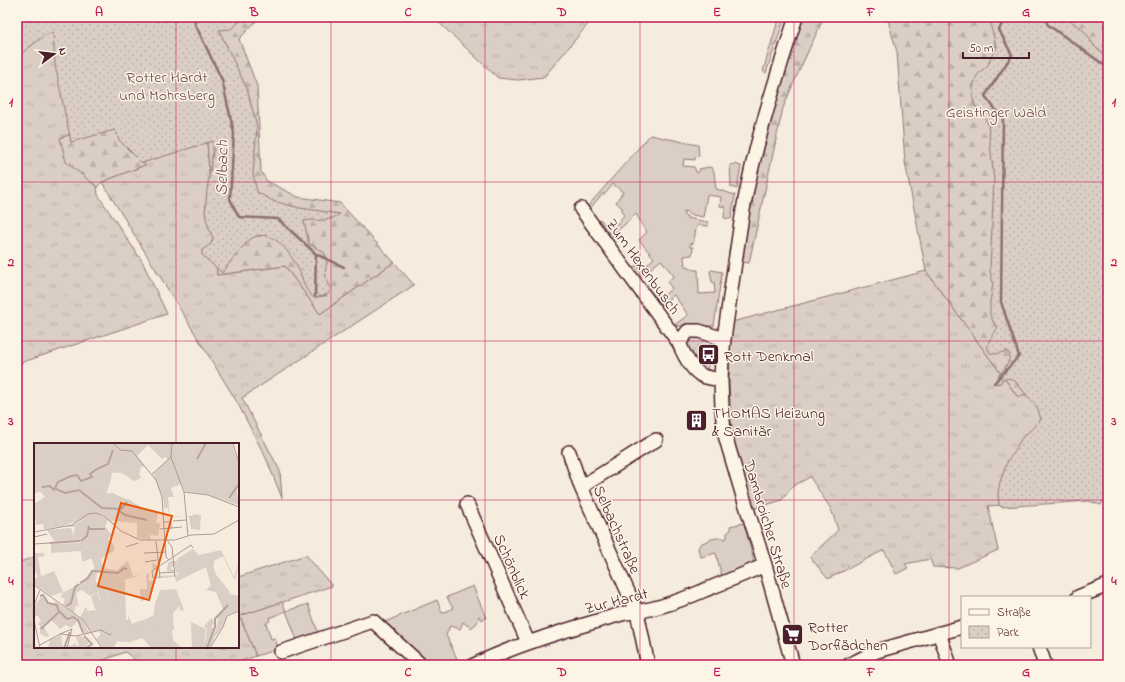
<svg xmlns="http://www.w3.org/2000/svg" width="1125" height="682" font-family="'Indie Flower',sans-serif">
	<style>
		.grass { fill: url(#grass-tufts); stroke: #927678 }
		.forest { fill: url(#forest-firs); stroke: #927678 }
		.park { fill: url(#park-dots); stroke: #927678 }
		.garden { fill: #dbcec4; stroke: #927678 }
		.lines { fill: none; stroke-linecap: round; stroke-linejoin: round }
		.stream { stroke: #8c6e70; stroke-width: 2.5 }
		.minor-casing { stroke: #4a1f2b; stroke-width: 16 }
		.minor { stroke: #fcf5e5; stroke-width: 13 }
		.grid { fill: none; stroke: #c2185b; stroke-width: 1; stroke-opacity: 0.55 }
		.labels { text-anchor: middle; stroke-width: 3; stroke-linejoin: round; paint-order: stroke }
		.park-label { font-size: 16px; fill: #6e4b51; stroke: #fcf5e5 }
		.street-label { font-size: 16px; fill: #4a1f2b; stroke: #fcf5e5 }
		.poi-label { font-size: 16px; fill: #4a1f2b; stroke: #fcf5e5; text-anchor: start }
		.water-label { font-size: 17px; font-style: italic; fill: #704d53; stroke: #fcf5e5 }
		.inset-river { fill: none; stroke: #b8a39e; stroke-width: 2 }
		.inset-road { fill: none; stroke: #b19a96; stroke-width: 1 }
		.view { fill: #e8590c; fill-opacity: 0.15; stroke: #e8590c; stroke-width: 2 }
		.inset-edge { fill: none; stroke: #4a1f2b; stroke-width: 2 }
		.neatline { fill: none; stroke: #c2185b; stroke-width: 1.5 }
		.grid-label { font-size: 13px; text-anchor: middle; font-weight: bold; fill: #c2185b }
	</style>
	<defs>
		<pattern id="grass-tufts" width="24" height="20" patternUnits="userSpaceOnUse"><rect width="24" height="20" fill="#dbcec4"/><path d="M3 7l-1-3M5 7V3M7 7l1-3M15 17l-1-3M17 17v-4M19 17l1-3" fill="none" stroke="#bdb0a9"/></pattern>
		<pattern id="forest-firs" width="22" height="20" patternUnits="userSpaceOnUse"><rect width="22" height="20" fill="#dbcec4"/><path d="M5 1l3.5 6h-7zM16 11l3.5 6h-7z" fill="#bdb0a9"/></pattern>
		<pattern id="park-dots" width="8" height="8" patternUnits="userSpaceOnUse"><rect width="8" height="8" fill="#dbcec4"/><path d="M2 2h.1M6 6h.1" fill="none" stroke="#bdb0a9" stroke-width="1.8" stroke-linecap="round"/></pattern>
	</defs>
	<rect width="100%" height="100%" fill="#f5ecde"/>
	<filter id="ink" filterUnits="userSpaceOnUse"><feTurbulence type="fractalNoise" baseFrequency=".025" numOctaves="2"/><feDisplacementMap in="SourceGraphic" scale="8" xChannelSelector="R" yChannelSelector="G"/><feConvolveMatrix kernelMatrix="1 2 1 2 8 2 1 2 1" color-interpolation-filters="sRGB"/></filter>
	<g filter="url(#ink)">
		<!-- grass -->
		<path class="grass" d="M17,17H47V18L186,17L207,143L217,275L285,266L320,314L394,262L414,285L242,398L280,471L282,498L266,458L237,402L102,182L145,165L66,161L97,187L98,195L142,261L167,314L17,364Z
			M433,17H594L544,77L518,80L498,78Z
			M926,271L1018,397L1101,365L1090,499L988,506L998,550L958,568L933,567L930,559L905,564L908,568L896,574L884,550L828,579L810,557L838,530L831,509L810,477L793,486L782,500L753,509L737,453L731,421L729,384L730,334L732,322Z
			M306,555L332,586L240,616L256,656L229,665H142L125,652L91,665H18L17,664V563L35,557V647H238V577Z"/>
		<!-- forest -->
		<path class="forest" d="M186,17H260L239,39L257,86L261,172L267,181L298,197L340,203L394,262L320,314L285,266L217,275L207,143Z
			M779,17H785L766,73L763,71Z
			M801,17H824L794,82L783,108L749,263L740,262L750,194L786,56Z
			M887,17H1108V156L1101,365L1018,397L926,271L905,162L897,52Z
			M118,118L145,165L102,182L97,187L66,162L60,138Z"/>
		<!-- park -->
		<path class="park" d="M17,17H51L52,20L79,17H245L231,29L219,30L247,89L257,127L253,174L257,192L273,201L300,208L340,214C335,217 330,220 324,220C317,221 310,219 304,221L309,244L322,251L328,259C324,273 324,278 331,290L327,295L314,298C303,289 304,280 298,268C290,253 273,227 252,238C244,243 229,264 222,273L202,255V250L211,244L213,238L208,226L205,213L207,190L213,151V141L142,163L119,140L115,130L71,142L55,65L53,32L45,35L17,57Z
			M991,17H1065L1082,29L1088,36L1095,47L1108,57V492L1101,505L1089,501L1001,507L999,505L998,493L1000,482L1008,460L1013,454L1021,439L1041,420L1038,409L1015,381C1010,378 1008,378 1002,379L1001,383L995,384C996,374 1009,368 1010,355L1007,351L996,354L990,353C983,345 994,334 998,327L993,322L990,314V302L993,283L990,271L994,180L988,124C985,116 977,111 974,103C971,95 973,80 979,73C981,70 986,68 988,65C989,63 989,61 990,59C992,55 994,52 997,48L991,27Z
			M691,336L711,340L709,362L707,370L701,368L685,347L686,340Z"/>
		<!-- garden -->
		<path class="garden" d="M650,135L698,145L699,156L695,157V160L684,159L683,166L694,167L697,173L700,171L699,169L709,167L712,168L714,172L716,189L735,195L731,219L724,218L725,207L720,206L721,197L707,195L703,217L688,214V212L684,211V216H687V218L708,222V226L698,225L696,229L693,244L691,243L690,245V247H693L692,255L684,256L685,266L694,270H698L699,294L715,293L714,282H712L710,271L712,270L722,272L714,326H673L688,315L674,295L659,307L646,288L648,284L651,287L649,289L655,296L657,294L661,298L672,288L667,282L674,276L661,260L639,278L632,270L636,265L641,270L654,258L639,240L647,232C642,227 640,220 636,214L610,238L598,221L600,219L608,227L610,225L614,228L624,215L622,213V208L616,202L623,192L613,184L605,194H602L589,210L587,207Z
			M735,164L741,166L737,189L731,187L730,165Z
			M744,523L755,565L722,578L716,553L701,557L698,549L700,544L712,539L722,537L723,539L727,538V533L731,530L730,526Z
			M473,586L486,618L482,620L479,616L477,623L471,628L463,622L460,629L450,626L446,635L459,663L456,665H427L380,624L437,600L442,613L452,609L453,608L450,603L447,597Z
			M282,602L286,611L308,604L320,638L299,645L286,611L269,618L270,621L266,623L271,639L275,638L279,652L276,650L256,656L240,616Z"/>
		<g class="lines">
			<!-- stream -->
			<path class="stream" d="M194,17L195,24L222,80L234,133L230,199L239,217L278,219L316,254L315,296
				M1044,17L1048,25L1078,46L1108,68
				M316,254L344,267
				M994,383L1019,356L1001,302L1003,119L985,96L1012,55L999,30L1005,17"/>
			<defs>
				<path id="minor" d="M581,209L679,343
					M721,380C716,379 708,378 703,376C692,371 683,353 679,343L688,331H699L724,339
					M569,452L581,487L637,612L648,665
					M581,487L656,440
					M467,504L528,642
					M1078,597L1108,585
					M939,633L950,665
					M1039,647L1045,665
					M281,652L373,621L421,665
					M474,665C522,642 574,628 625,613C653,611 680,601 705,590C725,582 745,574 765,565
					M793,665L765,565L742,493L724,432L722,408L721,380L722,358L724,339C730,297 736,253 743,210C755,144 775,81 796,17
					M849,665L877,651L962,627"/>
			</defs>
			<!-- minor casing -->
			<use href="#minor" class="minor-casing"/>
			<!-- minor -->
			<use href="#minor" class="minor"/>
		</g>
	</g>
	<!-- grid -->
	<path class="grid" d="M176,17V444M331,17V665M485,17V665M640,17V665M794,17V665M949,17V665M17,182H1108M17,341H1108M17,500H35M238,500H1108M176,647V665"/>
	<!-- icons -->
	<defs>
		<symbol id="bus-square" viewBox="-11 -11 22 22"><rect x="-9" y="-9" width="18" height="18" rx="4" fill="#4a1f2b" stroke="#fcf5e5"/><path d="M-5-6H5V4H4V6H2V4H-2V6H-4V4H-5ZM-3.5-4V0h7V-4ZM-3.5 1.2v1.5H-2V1.2ZM2 1.2v1.5H3.5V1.2Z" fill="#fff"/></symbol>
		<symbol id="building-square" viewBox="-11 -11 22 22"><rect x="-9" y="-9" width="18" height="18" rx="4" fill="#4a1f2b" stroke="#fcf5e5"/><path d="M-4-6H4V6H1V3H-1V6H-4ZM-2.5-4.3h1.7v1.8h-1.7ZM.8-4.3h1.7v1.8H.8ZM-2.5-1h1.7V.8h-1.7ZM.8-1h1.7V.8H.8Z" fill="#fff"/></symbol>
		<symbol id="supermarket-square" viewBox="-11 -11 22 22"><rect x="-9" y="-9" width="18" height="18" rx="4" fill="#4a1f2b" stroke="#fcf5e5"/><path d="M-6-5.5h2.5l.6 2H6L4.5 2H-2.5L-4.4-4H-6ZM-1.5 3.2a1.3 1.3 0 1 0 .1 0ZM3 3.2a1.3 1.3 0 1 0 .1 0Z" fill="#fff"/></symbol>
	</defs>
	<g fill-rule="evenodd">
		<use href="#bus-square" x="696" y="342" width="25" height="25"/>
		<use href="#building-square" x="684" y="408" width="25" height="25"/>
		<use href="#supermarket-square" x="780" y="622" width="25" height="25"/>
	</g>
	<g class="labels">
		<!-- park labels -->
		<g class="park-label">
			<text x="167" y="82">Rotter Hardt<tspan x="167" dy="18">und Mohrsberg</tspan></text>
			<text x="996" y="117">Geistinger Wald</text>
		</g>
		<!-- street labels -->
		<g class="street-label">
			<text transform="translate(644 266) rotate(54)" y="6">Zum Hexenbusch</text>
			<text transform="translate(769 524) rotate(73)" y="6">Dambroicher Straße</text>
			<text transform="translate(618 529) rotate(66)" y="6">Selbachstraße</text>
			<text transform="translate(513 566) rotate(66)" y="6">Schönblick</text>
			<text transform="translate(616 600) rotate(-14)" y="6">Zur Hardt</text>
		</g>
		<!-- poi labels -->
		<g class="poi-label">
			<text x="724" y="361">Rott Denkmal</text>
			<text x="712" y="418">THOMAS Heizung<tspan x="712" dy="18">&amp; Sanitär</tspan></text>
			<text x="808" y="632">Rotter<tspan x="808" dy="18">Dorflädchen</tspan></text>
		</g>
		<!-- water labels -->
		<g class="water-label">
			<text transform="translate(221 168) rotate(-89)" y="6">Selbach</text>
		</g>
	</g>
	<!-- overview -->
	<g transform="translate(34 443)">
		<rect width="205" height="205" fill="#f5ecde"/>
		<path d="M87,0H153V4L160,5L158,10L163,14V22L177,4L176,0H198L205,24L203,50L205,60L204,62L174,52L151,48L147,41L137,45L140,54H134L136,73L151,74H136L134,65H130L129,54L119,31L134,16L131,14L128,16L114,2L103,13L111,23L107,24L105,31L107,35L100,38L88,30L71,29V23L76,22L88,26L83,1ZM0,22L3,25L9,22L12,26L0,36ZM38,36L43,42L30,46L26,39ZM65,37H77L72,51H65ZM96,58L123,72L122,80H125L126,83L124,93L116,92L117,97L103,95V80L114,75L105,74ZM0,65H14L18,85L10,86L9,81L2,82ZM38,67L41,73L38,79L27,84L25,73L33,76L27,69ZM159,71L167,72L166,87L157,86L155,74L152,73H159ZM37,85L41,98L22,100L13,87ZM75,88L77,93L74,95L81,104L80,108L66,116L58,97ZM46,100L53,101L58,115L48,119L47,108L17,110V101ZM159,106L165,112L187,107L200,134L205,118L201,138L189,113L180,118L179,128L196,149L195,151L185,139L177,142L172,124L142,139L141,134L145,133L143,116ZM0,110H10L11,113L4,114L7,133L20,128L29,149L17,153L0,141V136L4,134L0,126ZM94,118L99,133L107,132L87,138L91,137L92,177L88,176L86,160L66,148L63,141L67,140L68,130L89,133L90,128L94,126L92,119ZM62,129L61,138L55,141L56,153L48,147L42,150L45,164L42,162L40,170L29,162L31,156L27,154L28,150L46,141L56,130ZM115,130V138L119,137L116,154L107,159L106,146H113L112,132ZM142,146L150,167L146,168V163L139,170L140,187L111,197L108,195L95,199L83,198L80,205H69L62,196L67,191L65,189L112,183L110,177L120,172L121,161L126,147ZM63,148L71,176L64,179L63,174L65,187L58,189L46,174L52,164L54,168L61,167L63,170L57,154ZM8,153L15,162L22,159L47,176L56,190L50,192L44,178L37,185L32,182L26,186L16,176L10,184L15,193L12,194L6,190V182H3L7,178L4,173H0V163ZM205,154V167L193,172L189,184L180,195L185,172ZM178,175L180,180L176,186L172,205H158L157,179L172,186L170,201L174,190V187L170,183ZM27,192L29,205H14L16,197ZM42,193H47L55,200L51,205H31L32,202L38,203L40,200L45,204Z" fill="#dbcec4"/>
		<path d="M4,0H87L83,1L89,26L76,22L71,23V28H78L77,37H65V51L79,50L96,58L102,63L100,72L114,69V75L103,80L78,78L84,86L68,71L31,82L38,79L41,73L38,67L28,69L33,76L25,73L27,84L18,85L14,65H0V61L11,54L7,49L0,50V36L12,26L9,22L3,25L0,22V2ZM38,36L43,42L30,46L27,39ZM153,0H176L177,4L163,22V26L158,23L163,14L158,10L160,5L153,4ZM69,115L67,119L72,126L83,127L92,119L94,126L90,128L89,133L63,129L62,139L66,148L71,149L74,154L85,151L88,176L94,177V172L98,181L110,177L112,183L108,194L66,187L64,179L70,175L64,148L56,153L55,141L61,138L62,129L56,130L60,126V119Z" fill="#dbcec4" fill-rule="evenodd"/>
		<path d="M81,6L75,20L85,22L90,26L75,23L66,31L57,32V36L48,39L42,34L40,36L36,34L25,40L23,45L31,48L53,49L68,63L85,66L91,62L92,56L97,57L103,64L121,69L124,71L122,79L116,74L110,77L91,73L81,67L68,66L49,50L29,51L20,48L18,45L9,43L5,46L0,43L1,38V41L6,44L9,41L21,45L24,38L37,31H43L47,26L56,31L60,26L73,21ZM58,71H66L74,77L71,83L78,93L60,101L71,128H84L87,122V125H93L87,128V133L79,131L76,141L68,140L75,156L82,153L92,184L108,177L111,187L124,180L120,172L121,161L137,177L139,197L148,205H117L108,194L96,199L79,198L65,189L64,172L60,163L69,159L61,141L67,140L68,130L57,128L61,125L55,109L47,107L46,99H38L41,84H31L41,81ZM178,121L185,139L195,151L205,153V161L189,168L182,176L180,197L176,205H170L173,186L180,184V175L189,166L182,149L172,147L177,142L173,124Z" fill="#dbcec4"/>
		<path d="M134,118V120L137,118H143L145,133L122,136V126L119,128L118,120L123,122L124,133L144,132L140,126L142,122L136,125L141,129L133,128Z" fill="#dbcec4"/>
		<path class="inset-river" d="M163,16L172,0M8,44L16,43L20,47L24,39L37,33L43,32L47,38L58,34L56,31L63,26L74,21L79,7M22,46L31,50L45,47L68,65L87,66L93,59M195,55L205,41M84,67L91,72L113,77M55,86H71M47,98L53,93L55,83M16,100L46,98M46,140L54,135L58,128L84,130L90,125L93,126M6,153L9,152L14,160L23,162L24,167L33,176L39,174L44,177L49,190M32,163L37,160L41,144L45,141M7,186L25,169M50,193L58,201L52,205M30,205L36,189M173,205L181,184V176L194,162"/>
		<path class="inset-road" d="M79,0L86,7L98,8L122,37L128,54L132,114L135,117M138,0L137,14L150,49L154,93M199,0L205,21M118,31L137,14M150,49L174,52L205,64M139,78L152,77M130,79H137V86M126,86L148,84M0,89L38,82L54,71L62,70L70,73L87,88L106,97H141L157,92L180,91L205,77M0,94L13,91M133,97L138,104L141,134M122,98L126,135M0,101L16,100M92,104L104,100M110,110L132,109M111,119L123,117M126,130L141,129M119,135L118,128L157,102L159,105M0,142L48,176L68,205M0,162L6,147M0,177L6,205M26,191L38,186L33,205M6,202L26,191L42,193L67,187L76,192L77,190M176,205L189,184L193,173L205,168"/>
		<path class="view" d="M87,60L138,73L115,157L64,143Z"/>
		<rect width="205" height="205" class="inset-edge"/>
	</g>
	<!-- margin -->
	<rect width="1125" height="682" fill="none" stroke="#fcf5e5" stroke-width="44"/>
	<!-- legend -->
	<rect x="961" y="596" width="130" height="52" fill="#fcf5e5" stroke="#b59f9b"/>
	<rect x="969" y="609" width="20" height="6" fill="#fcf5e5" stroke="#b59f9b"/>
	<text x="997" y="616" font-size="12" fill="#4a1f2b">Straße</text>
	<rect x="969" y="626" width="20" height="12" fill="url(#park-dots)" stroke="#b59f9b"/>
	<text x="997" y="636" font-size="12" fill="#4a1f2b">Park</text>
	<!-- north arrow -->
	<g transform="translate(54 54) rotate(75)" stroke="#fcf5e5" stroke-width="3" paint-order="stroke">
	<path d="M0-3L7 15L0 10L-7 15Z" fill="#4a1f2b"/>
	<text y="-6" font-size="11" font-weight="bold" text-anchor="middle" fill="#4a1f2b">N</text>
	</g>
	<!-- scale -->
	<path d="M963 52v6h66v-6" fill="none" stroke="#4a1f2b" stroke-width="2"/>
	<text x="969" y="52" font-size="12" fill="#4a1f2b" stroke="#fcf5e5" stroke-width="3" paint-order="stroke">50 m</text>
	<rect x="22" y="22" width="1081" height="638" class="neatline"/>
	<g class="grid-label">
		<text x="99" y="16">A</text>
		<text x="254" y="16">B</text>
		<text x="408" y="16">C</text>
		<text x="562" y="16">D</text>
		<text x="717" y="16">E</text>
		<text x="871" y="16">F</text>
		<text x="1026" y="16">G</text>
		<text x="11" y="106">1</text>
		<text x="1114" y="106">1</text>
		<text x="11" y="266">2</text>
		<text x="1114" y="266">2</text>
		<text x="11" y="425">3</text>
		<text x="1114" y="425">3</text>
		<text x="11" y="585">4</text>
		<text x="1114" y="585">4</text>
		<text x="99" y="676">A</text>
		<text x="254" y="676">B</text>
		<text x="408" y="676">C</text>
		<text x="562" y="676">D</text>
		<text x="717" y="676">E</text>
		<text x="871" y="676">F</text>
		<text x="1026" y="676">G</text>
	</g>
</svg>
